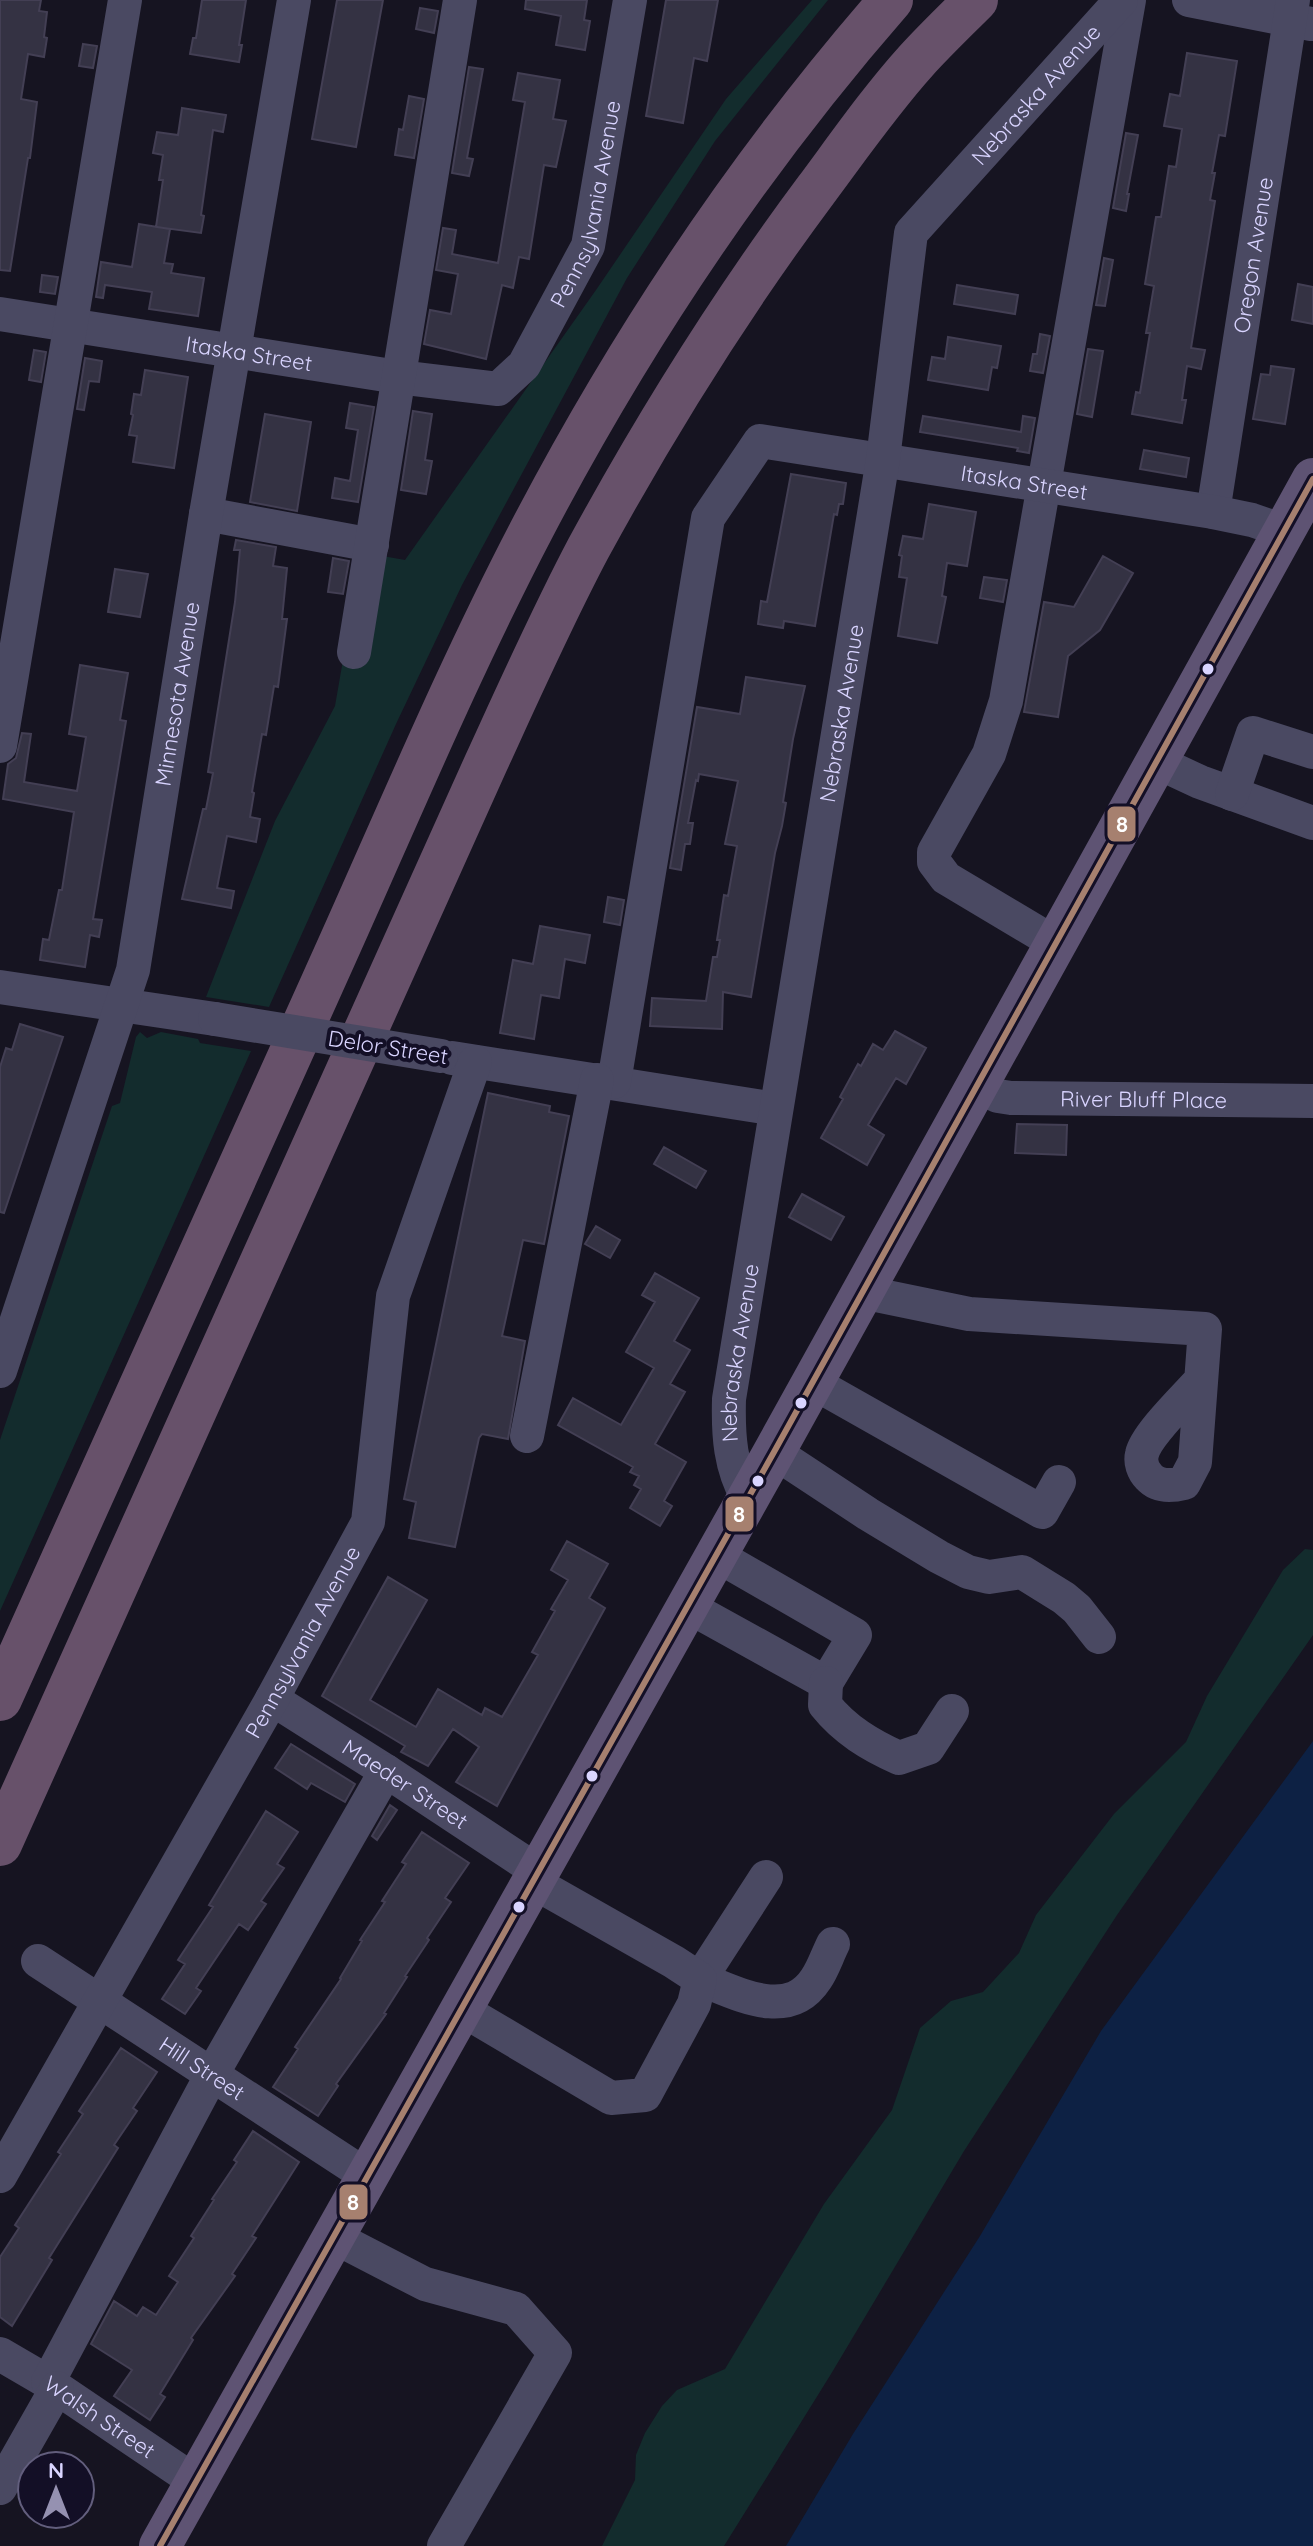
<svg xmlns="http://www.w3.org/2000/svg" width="1313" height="2546" font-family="Quicksand,sans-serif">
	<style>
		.green { fill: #132c2d }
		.water { fill: #0d2144 }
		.building { fill: #343243; stroke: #433f54; stroke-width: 2 }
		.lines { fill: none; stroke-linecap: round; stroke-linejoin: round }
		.minor { stroke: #4a4962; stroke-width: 34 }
		.major { stroke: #5e5373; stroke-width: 42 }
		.highway { stroke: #67516a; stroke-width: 44 }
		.minor-bridge { stroke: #4a4962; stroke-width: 34 }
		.bus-1-casing { stroke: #130f26; stroke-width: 12 }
		.bus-1 { stroke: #a6806f; stroke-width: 6 }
		.bus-dot { fill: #d9d4ff; stroke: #130f26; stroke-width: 3 }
		.labels { text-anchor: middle; stroke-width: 8; stroke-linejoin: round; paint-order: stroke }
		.street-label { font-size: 22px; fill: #d9d4ff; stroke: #130f26 }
		.line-badge { stroke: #130f26; stroke-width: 3 }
		.badge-label { font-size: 22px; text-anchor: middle; font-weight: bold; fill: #fff }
	</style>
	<rect width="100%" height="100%" fill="#161421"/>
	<!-- green -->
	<path class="green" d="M812,0H828L715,141L627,278L462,585L396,724L269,1007L206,997L275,821L335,706L343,660L377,555L405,560L596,290L726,99Z
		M140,1032L147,1038L161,1032L198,1039L200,1043L251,1051L0,1611V1440L112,1106L120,1103L136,1037Z
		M1305,1549L1313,1550V1635L1117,1915L964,2151L831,2374L724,2546H602L635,2480L636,2455L645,2433L662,2406L677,2390L725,2369L824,2204L892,2110L920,2028L951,2001L983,1992L1019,1953L1036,1915L1114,1814L1186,1742L1207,1696L1283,1570Z"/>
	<!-- water -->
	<path class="water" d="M1313,1741V2546H786L853,2434L980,2236L1101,2031Z"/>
	<!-- building -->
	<path class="building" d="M0,0H41L39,11L47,12L44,37L47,38L44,57L28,54L21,99L37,102L30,158H28L10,271L0,270Z
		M202,0H246L239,45H242L239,62L190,54L193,38H196Z
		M337,0H383L356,147L312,139Z
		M526,0H587L584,20L590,21L585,50L556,45L561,16L525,9Z
		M666,0H718L707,61L694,58L683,123L646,116Z
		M420,8L438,11L434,33L416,29Z
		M83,44L97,46L93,68L79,66Z
		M1187,53L1237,61L1225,136L1219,135L1212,173H1215L1210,200L1215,201L1191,348L1205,350L1201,369L1187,366L1182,400H1186L1182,423L1132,414L1136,392L1140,393L1150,333H1146L1154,286L1145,284L1156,217H1161L1169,166L1176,167L1182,129L1164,126L1170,94L1180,96Z
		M469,67L483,69L467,158L473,159L469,176L452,173Z
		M518,73L560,80L553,119L566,121L556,167L544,165L529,259L519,257L513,288L502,285L486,359L424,344L430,310L451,314L458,274L436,270L443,228L456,230L452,254L498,263L525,102L513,100Z
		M409,96L424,99L414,158L395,155L399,129L403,130Z
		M182,108L226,115L223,132L213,130L201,215L204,216L201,233L156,227L163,180H159L163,155L153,153L157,132L178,135Z
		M1126,133L1138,135L1127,194H1129L1126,211L1113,208Z
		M139,224L170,229L164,263L173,264L171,273L204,278L198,316L149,309L152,292L105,285L103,298L96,297L101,262L132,267Z
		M1104,258L1113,260L1105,306L1096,305Z
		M42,275L58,277L55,294L40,292Z
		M1298,284L1313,287V324L1292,320Z
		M957,285L1018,295L1015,314L954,304Z
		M1040,334L1050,336L1043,373L1030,371L1033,354H1037Z
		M948,337L1001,346L997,368L992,367L988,390L928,380L932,357L945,359Z
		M1088,349L1103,351L1092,417L1077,414Z
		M34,350L46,352L41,382L29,380Z
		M85,358L102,361L99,382L89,381L84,410L77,409Z
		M1271,366L1294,369L1285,424L1253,419L1261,374L1270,375Z
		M145,370L188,377L174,468L133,462L137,436L129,435L133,415L131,414L134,394L141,395Z
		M350,403L374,407L358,502L332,498L335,478L350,481L358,430L346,428Z
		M413,411L432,414L425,460L432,461L426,494L401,490Z
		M265,414L311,422L297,511L250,502Z
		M923,416L1021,432L1023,416L1035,418L1029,453L1017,451L1018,448L920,432Z
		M1144,450L1189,458L1186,477L1140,469Z
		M791,474L846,483L843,504H839L837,515L834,514L815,626L784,621L783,628L758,624L761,601L767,602Z
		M929,504L976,512L967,566L947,563L942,596L946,597L937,643L898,636L907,578L899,577L902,556L899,555L903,536L923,539Z
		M236,540L276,547L273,566L287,568L282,619H287L278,687L274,686L266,735L262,734L252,792L254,793L250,817L260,819L256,842L227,836L217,888L234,891L231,908L182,899L203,809H206L213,773L208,772L235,602L240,550H234Z
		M1103,556L1133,573L1100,630L1068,656L1058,717L1024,712L1044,602L1074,607Z
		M333,558L349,561L343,594L328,592Z
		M115,569L148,574L140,617L108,612Z
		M984,577L1007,580L1003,602L980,598Z
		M80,665L128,673L120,720L126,721L93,919L102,920L99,937L90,935L85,967L40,960L43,939L49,940L59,890H62L74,812L3,799L8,764L16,758L22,733L31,734L24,782L77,791L86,737L69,734Z
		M746,677L805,686L793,739L783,802L786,803L782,826L775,853L751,997L723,992L722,1029L650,1026L652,998L706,1001L713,957H717L720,940H717L724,895L728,896L737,846L725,844L738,781L699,774L698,781L696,780L688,823H693L690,844H685L681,870L670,868L697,707L740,714Z
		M608,897L624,900L620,925L604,922Z
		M540,926L590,935L585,963L565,959L559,998L541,995L534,1039L500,1033L513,960L533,964Z
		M20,1024L63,1037L4,1213L0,1212V1067L6,1048L12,1050Z
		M895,1031L926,1048L906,1084L896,1078L868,1125L884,1135L867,1165L821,1138L843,1099L840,1097L858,1064L861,1066L873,1044L883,1050Z
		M488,1093L550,1106L549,1112L569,1116L544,1244L523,1240L502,1336L525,1341L508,1439L482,1434L479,1438L455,1547L409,1538L416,1502L404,1499Z
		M1017,1124L1067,1125L1066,1155L1015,1153Z
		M664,1147L706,1171L696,1188L654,1164Z
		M802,1194L844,1217L831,1240L789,1217Z
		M596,1226L620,1240L610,1258L585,1244Z
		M655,1273L699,1298L674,1341L690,1350L670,1384L685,1392L655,1444L686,1462L664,1501L672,1506L660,1526L630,1508L641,1489L634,1485L639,1476L630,1472L633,1467L558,1425L573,1398L621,1425L654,1368L626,1352L655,1302L642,1295Z
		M567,1541L608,1564L589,1598L605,1608L497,1806L456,1782L479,1747L453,1729L428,1766L401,1752L405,1746L322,1696L388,1577L427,1600L370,1700L416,1727L438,1689L482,1715L485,1708L502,1717L538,1655L532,1652L555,1611L551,1609L568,1580L551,1570Z
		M291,1744L355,1784L345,1802L311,1783L307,1789L275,1768Z
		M390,1805L397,1810L377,1840L372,1836Z
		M266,1811L298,1832L277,1864L284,1868L261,1901L266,1904L248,1930L239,1924L196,1988L201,1991L185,2014L162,1999L185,1964L178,1960L213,1907L209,1905Z
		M422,1832L469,1863L445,1898L451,1902L427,1938L429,1940L405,1976L407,1977L384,2013L386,2014L336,2084L338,2086L318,2116L273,2087L298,2049L295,2047L341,1979L340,1978L362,1941L360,1940L385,1902L382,1901L406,1864L402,1862Z
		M121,2048L157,2072L133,2108L137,2111L114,2145L118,2148L49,2258L52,2260L12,2326L0,2317V2257L19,2228L15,2225L61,2154L58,2152L83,2114L79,2111Z
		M253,2131L299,2162L252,2236L256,2238L232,2274L235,2276L191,2338L193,2340L160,2394L165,2397L150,2420L114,2396L132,2370L91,2344L114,2301L137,2316L143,2307L156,2315L178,2282L169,2276L194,2238L191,2236L214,2200L212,2199L237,2162L234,2160Z"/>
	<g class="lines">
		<!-- minor -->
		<g class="minor">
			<path d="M1189,0L1311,24"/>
			<path id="s1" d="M0,314L398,377L498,389L524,365L588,246L630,0"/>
			<path id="s2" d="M1213,512L1293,0"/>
			<path d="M206,514L372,545"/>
			<path d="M354,652L460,0"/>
			<path d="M0,746L125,0"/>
			<path d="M1155,761L1200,782L1313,823"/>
			<path d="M1232,794L1253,733L1313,752"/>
			<path d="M1055,943L946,878L934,862V852L989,754L1006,701L1129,0"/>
			<path d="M0,987L215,1019"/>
			<path d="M452,1058L776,1109"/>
			<path id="s3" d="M614,1082L708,518L760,441L1213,512L1252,520L1284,531"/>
			<path id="s4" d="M976,1086L998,1096L1011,1098L1313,1101"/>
			<path d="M862,1292L969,1314L1205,1329L1195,1462L1184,1483C1172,1486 1158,1487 1149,1477C1143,1471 1140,1462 1142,1454C1146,1435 1187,1396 1201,1380"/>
			<path id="s5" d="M0,1371L133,970L206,514L294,0"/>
			<path d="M812,1382L1042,1512L1059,1482"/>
			<path d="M527,1436L597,1080"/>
			<path d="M774,1452L868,1514L939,1557L968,1572L989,1577L1022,1572L1064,1598L1077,1609L1099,1637"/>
			<path id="s6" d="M748,1499C730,1467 728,1436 729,1399L883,459L911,233L1121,0"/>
			<path d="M687,1606L826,1683L855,1635L716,1555"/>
			<path d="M826,1683L825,1705C845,1730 870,1745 899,1758L928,1748L952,1711"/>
			<path id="s7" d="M272,1699L386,1771L539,1872"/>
			<path d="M766,1877L700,1979C737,1993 788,2022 816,1979C823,1969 827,1956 833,1944"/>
			<path id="s8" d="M38,1961L367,2176"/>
			<path d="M461,2009L611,2098L645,2095L694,2004L700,1979L674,1962L533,1882"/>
			<path id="s9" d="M0,2176L272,1699L368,1522L393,1296L475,1062"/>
			<path d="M334,2237L425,2284L516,2309L555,2353L444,2546"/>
			<path id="s10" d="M0,2354L48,2382L196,2482"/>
			<path d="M48,2382L211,2076L386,1771"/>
			<path d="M0,2488L57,2388"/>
		</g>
		<!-- major -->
		<path class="major" d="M160,2546L774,1452L1313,479"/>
		<!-- highway -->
		<path class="highway" d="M0,1699C107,1461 215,1223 322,984C391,832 455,676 533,527C631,340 752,159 891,0
			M0,1844L486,763C519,691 551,619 588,549C656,424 731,304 816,190C848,147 880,101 916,61C935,40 956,20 976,0"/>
		<!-- minor-bridge -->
		<path class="minor-bridge" d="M215,1019L441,1056"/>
		<defs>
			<path id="bus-1" d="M160,2546L774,1452L1313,479"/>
		</defs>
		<!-- bus-1 casing -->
		<use href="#bus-1" class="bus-1-casing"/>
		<!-- bus-1 -->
		<use href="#bus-1" class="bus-1"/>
	</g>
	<!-- markers -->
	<g class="bus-dot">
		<circle cx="1208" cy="669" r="7"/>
		<circle cx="801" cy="1403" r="7"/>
		<circle cx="758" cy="1481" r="7"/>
		<circle cx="592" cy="1776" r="7"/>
		<circle cx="519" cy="1907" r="7"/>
	</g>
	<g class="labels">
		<!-- street labels -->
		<g class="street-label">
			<text dy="8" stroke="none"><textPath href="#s6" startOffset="1470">Nebraska Avenue</textPath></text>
			<text dy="8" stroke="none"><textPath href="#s1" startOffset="714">Pennsylvania Avenue</textPath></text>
			<text dy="8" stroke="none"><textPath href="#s2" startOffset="260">Oregon Avenue</textPath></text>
			<text dy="8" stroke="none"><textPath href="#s1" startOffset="252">Itaska Street</textPath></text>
			<text dy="8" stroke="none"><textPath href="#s3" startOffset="932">Itaska Street</textPath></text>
			<text dy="8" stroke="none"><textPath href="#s5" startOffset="702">Minnesota Avenue</textPath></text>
			<text dy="8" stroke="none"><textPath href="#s6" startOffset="798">Nebraska Avenue</textPath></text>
			<text transform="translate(388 1047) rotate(9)" y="8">Delor Street</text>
			<text dy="8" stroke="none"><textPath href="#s4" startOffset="170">River Bluff Place</textPath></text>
			<text dy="8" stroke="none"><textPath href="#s6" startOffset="150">Nebraska Avenue</textPath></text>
			<text dy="8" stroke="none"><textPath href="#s9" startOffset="614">Pennsylvania Avenue</textPath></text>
			<text dy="8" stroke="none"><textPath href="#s7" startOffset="158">Maeder Street</textPath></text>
			<text dy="8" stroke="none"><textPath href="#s8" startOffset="196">Hill Street</textPath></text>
			<text dy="8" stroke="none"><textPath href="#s10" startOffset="118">Walsh Street</textPath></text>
		</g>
	</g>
	<g class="line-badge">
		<rect x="1106" y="805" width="31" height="38" rx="8" fill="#a6806f"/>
		<rect x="724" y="1495" width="31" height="38" rx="8" fill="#a6806f"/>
		<rect x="338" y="2183" width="31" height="38" rx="8" fill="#a6806f"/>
	</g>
	<g class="badge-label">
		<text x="1122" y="832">8</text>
		<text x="739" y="1522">8</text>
		<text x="353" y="2210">8</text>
	</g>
	<!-- north arrow -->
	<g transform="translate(56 2490)"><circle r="38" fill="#130f26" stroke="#625e7d" stroke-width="2"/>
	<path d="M0-6L14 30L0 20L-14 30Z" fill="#9591b1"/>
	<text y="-12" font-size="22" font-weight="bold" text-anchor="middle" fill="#d9d4ff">N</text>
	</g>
</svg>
